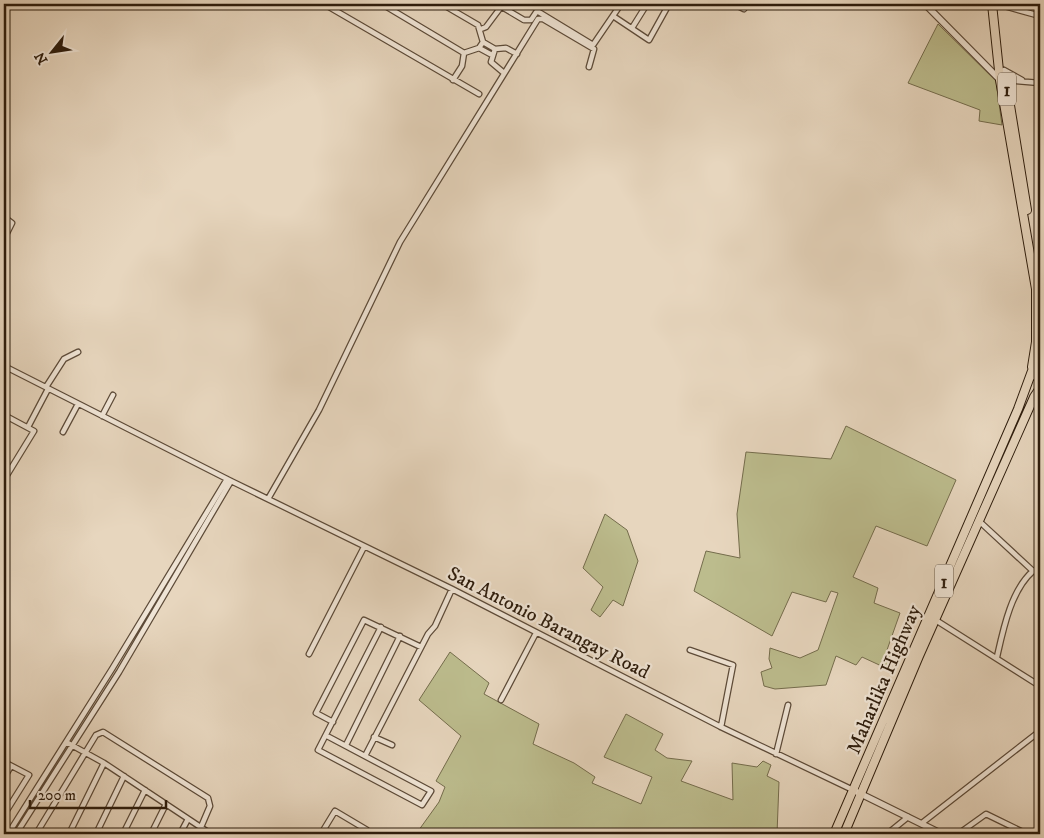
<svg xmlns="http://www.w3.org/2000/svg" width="1044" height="838" font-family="'IM FELL DW Pica',serif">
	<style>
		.green { fill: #bcbc8d; stroke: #746c4c }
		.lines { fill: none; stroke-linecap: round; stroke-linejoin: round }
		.minor-casing { stroke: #5c4a38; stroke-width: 7 }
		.tertiary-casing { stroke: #5c4a38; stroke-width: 8 }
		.trunk-casing { stroke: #2d1c0c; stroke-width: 10 }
		.minor { stroke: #efe4d5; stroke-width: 4.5 }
		.tertiary { stroke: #efe4d5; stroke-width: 5.5 }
		.trunk { stroke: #e7d6be; stroke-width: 8 }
		.labels { text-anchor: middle; stroke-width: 4.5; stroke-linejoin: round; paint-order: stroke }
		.shield { fill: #efe4d5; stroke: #675848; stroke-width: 1 }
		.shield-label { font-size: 19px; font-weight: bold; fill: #2d1c0c }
		.street-label { font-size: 20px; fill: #2d1c0c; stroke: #efe4d5 }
	</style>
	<rect width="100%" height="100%" fill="#e7d6be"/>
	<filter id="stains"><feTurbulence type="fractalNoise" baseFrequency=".004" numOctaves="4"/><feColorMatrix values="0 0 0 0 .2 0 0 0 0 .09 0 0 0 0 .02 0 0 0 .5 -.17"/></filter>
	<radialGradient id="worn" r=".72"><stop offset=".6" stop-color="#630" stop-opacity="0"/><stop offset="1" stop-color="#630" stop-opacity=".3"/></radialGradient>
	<!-- green -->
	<path class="green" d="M938,24L996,81L1002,125L979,121L980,110L908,83Z
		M846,426L956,480L927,546L876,526L853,577L878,588L874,603L900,613L887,650L894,655L888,669L862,657L856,665L836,656L826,685L775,689L764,686L761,672L772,668L769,659L770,648L800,658L818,650L838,593L831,591L826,602L792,592L772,636L694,591L706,551L740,558L737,514L746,452L831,459Z
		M605,514L627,530L638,561L623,606L613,600L600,617L591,610L603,587L583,568Z
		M450,652L489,683L484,694L539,724L533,744L574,763L595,777L592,783L641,804L652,777L604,757L626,714L663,734L655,750L667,758L692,761L681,781L733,800L732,763L757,767L763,761L771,765L767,776L779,782L777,834H607L595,829L593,834H416L439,802L445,787L436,781L461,736L419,700Z"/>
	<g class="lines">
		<defs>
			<path id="minor" d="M324,4L479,94
				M382,4L464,53L479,48L483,42L478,25L442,4
				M497,4L524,20H531L537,11L593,45L621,4
				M734,4L744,9L747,4
				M997,4L1040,16
				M613,16L649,40L669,4
				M632,28L647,4
				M481,29L486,27L501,7
				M483,42L495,49
				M479,48L492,55
				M1004,70L1022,80
				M504,73L491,62L495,49L506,48L517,54
				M453,80L462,66L464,53
				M1005,80L1040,83
				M4,217L12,223L4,239
				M4,366L231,481L452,589L721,727L853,790
				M46,387L64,359L78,352
				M4,415L34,431L4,480
				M102,416L113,395
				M28,427L48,389
				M63,432L78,404
				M268,499L319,410L400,242L538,19H543L594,49L589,67
				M979,521L1033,571L1040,569
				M934,619L1040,686
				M690,650L733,665L721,727
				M309,654L364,547
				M997,657C1003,630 1011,590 1033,571
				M501,700L536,633
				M333,722L316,713L364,620L421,647
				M327,736L431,791L422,805L318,750L381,627
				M374,737L392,745
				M66,742L104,763L211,834
				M346,745L400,636
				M776,754L788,705
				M365,756L428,634L435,626L452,589
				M4,762L29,775L4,815
				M4,778L11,766
				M922,823L1040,731
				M8,834L112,669L227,479
				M16,834L119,672L231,481
				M36,834L96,735L103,732L208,798L210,806L201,827
				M69,834L104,763
				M96,834L124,776
				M123,834L145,790
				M151,834L166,804
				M180,834L188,819
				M321,834L335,811L367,830L365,834
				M887,834L908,817
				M958,834L986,814L1027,834
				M1036,834L1040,827"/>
			<path id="tertiary" d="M925,4L1006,86
				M853,790L942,834"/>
			<path id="trunk" d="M992,4L1000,80L1036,289V342L1032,367L1035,375L1040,380
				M1008,93L1027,210
				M834,834L1018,409L1032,371
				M844,834L919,656L1034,397L1040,388"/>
		</defs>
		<!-- minor casing -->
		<use href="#minor" class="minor-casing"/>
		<!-- tertiary casing -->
		<use href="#tertiary" class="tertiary-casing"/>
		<!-- trunk casing -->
		<use href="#trunk" class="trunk-casing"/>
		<!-- minor -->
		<use href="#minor" class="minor"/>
		<!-- tertiary -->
		<use href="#tertiary" class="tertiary"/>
		<!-- trunk -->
		<use href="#trunk" class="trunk"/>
	</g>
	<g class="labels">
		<!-- shield labels -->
		<g class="shield">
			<rect x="998" y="72.5" width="18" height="33" rx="4"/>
			<rect x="935" y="564.5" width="18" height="33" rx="4"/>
		</g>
		<g class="shield-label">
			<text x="1007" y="96">1</text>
			<text x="944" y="588">1</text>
		</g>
		<!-- street labels -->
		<g class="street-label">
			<text transform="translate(549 622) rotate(27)" y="7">San Antonio Barangay Road</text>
			<text transform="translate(883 679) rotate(-67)" y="7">Maharlika Highway</text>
		</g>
	</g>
	<!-- margin -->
	<rect width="1044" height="838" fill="none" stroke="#e7d6be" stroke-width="20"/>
	<rect x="5" y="5" width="1034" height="828" fill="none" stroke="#2d1c0c" stroke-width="2.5"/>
	<rect x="10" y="10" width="1024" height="818" fill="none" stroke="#2d1c0c"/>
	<!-- north arrow -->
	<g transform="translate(52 52) rotate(240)" stroke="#efe4d5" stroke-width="4" paint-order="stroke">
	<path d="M0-4L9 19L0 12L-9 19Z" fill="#2d1c0c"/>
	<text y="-8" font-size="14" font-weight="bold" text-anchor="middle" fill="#2d1c0c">N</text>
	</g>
	<!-- scale -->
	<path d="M30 800v8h136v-8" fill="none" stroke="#2d1c0c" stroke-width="2.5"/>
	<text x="38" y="800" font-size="15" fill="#2d1c0c" stroke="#efe4d5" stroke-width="4" paint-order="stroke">200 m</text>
	<rect width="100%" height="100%" filter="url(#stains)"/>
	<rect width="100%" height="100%" fill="url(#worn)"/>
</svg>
